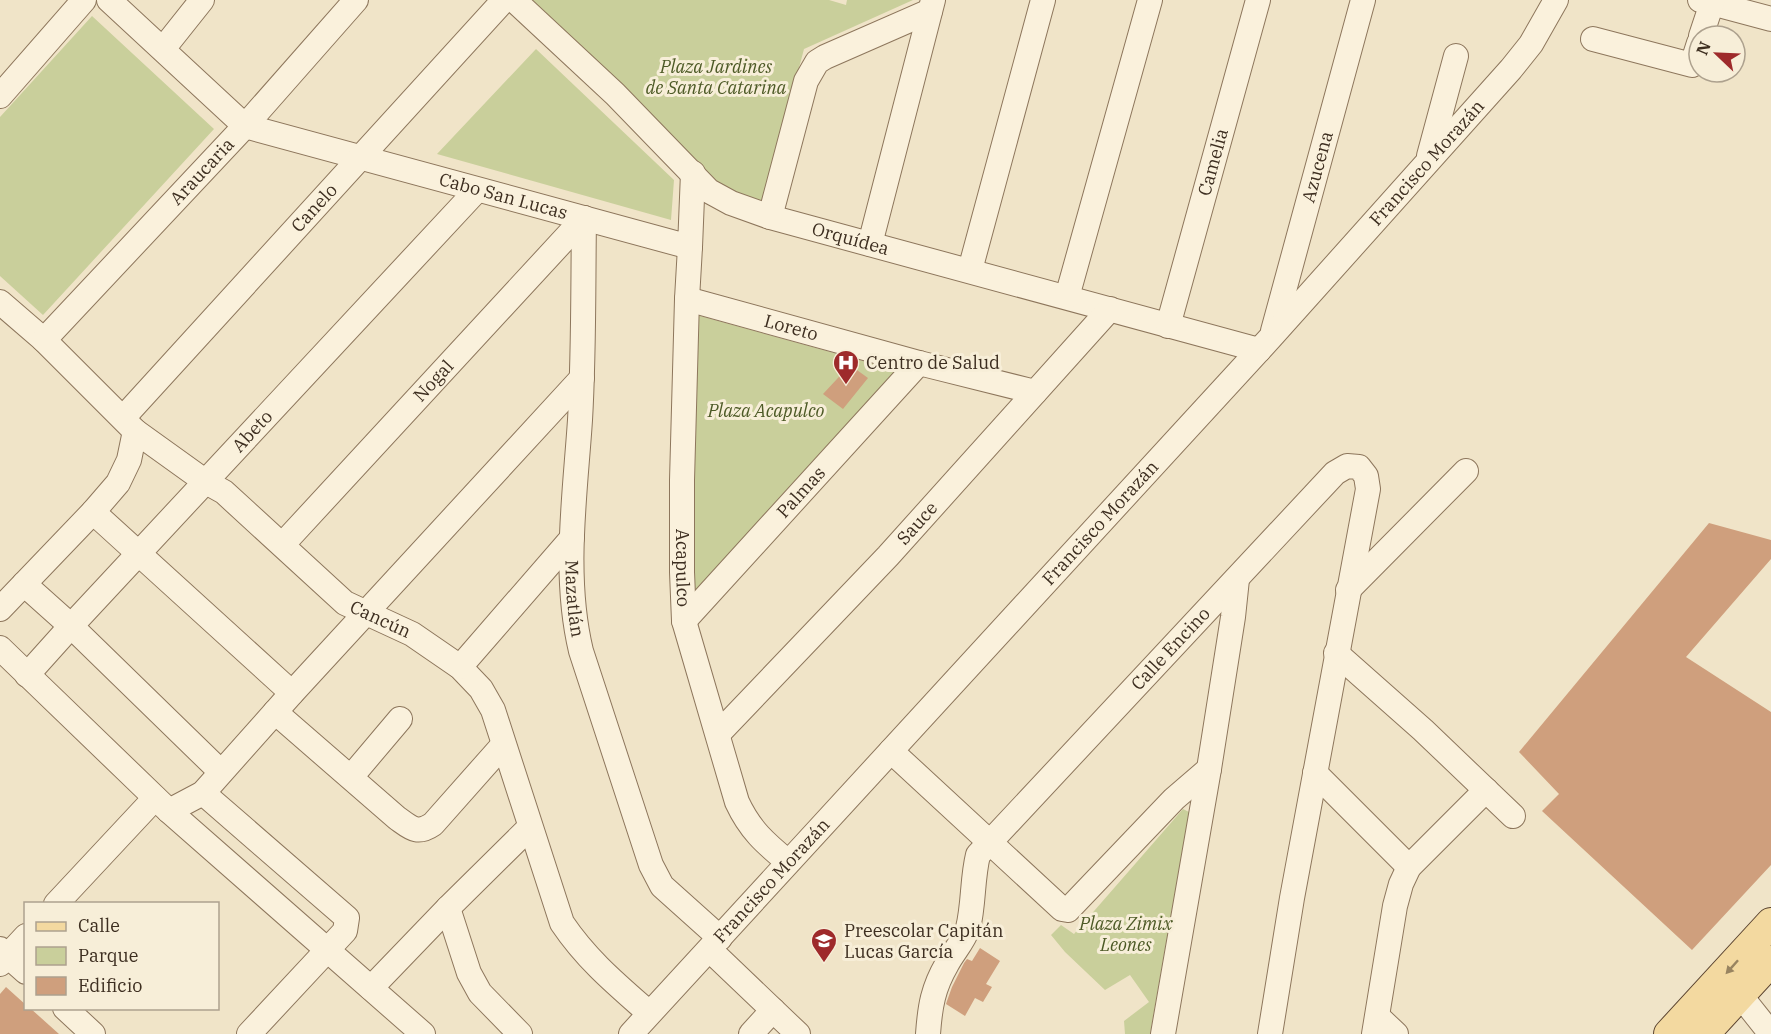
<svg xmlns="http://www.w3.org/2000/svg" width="1771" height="1034" font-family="'IBM Plex Serif',serif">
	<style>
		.green { fill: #c9cf9b }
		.building { fill: #cf9f7d }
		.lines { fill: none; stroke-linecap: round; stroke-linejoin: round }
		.minor-casing { stroke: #8d765c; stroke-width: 26 }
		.major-casing { stroke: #5b4430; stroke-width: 32 }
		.minor { stroke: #faf1dc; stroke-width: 24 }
		.major { stroke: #f3d9a0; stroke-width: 30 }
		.oneway { fill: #988460 }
		.labels { text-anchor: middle; stroke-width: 6; stroke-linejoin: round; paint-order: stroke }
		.park-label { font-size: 18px; font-style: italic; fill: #4d5a26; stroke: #f7eed8 }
		.street-label { font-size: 18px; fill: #3d2e20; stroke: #f7eed8 }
		.poi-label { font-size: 18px; fill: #3d2e20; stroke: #f7eed8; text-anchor: start }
	</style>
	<rect width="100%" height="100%" fill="#f0e4c8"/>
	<!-- green -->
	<path class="green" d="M530,0H829L846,5L847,0H913L804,49L762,207L716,186Z
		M92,16L214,129L43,315L0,276V117Z
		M536,49L674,180L671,220L437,154Z
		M693,314L903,372L692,598Z
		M1183,809L1189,812L1150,1034H1125L1124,1021L1149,1002L1130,975L1105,990L1065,952L1051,935L1061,925L1074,934Z"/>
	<!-- building -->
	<path class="building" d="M850,365L868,378L843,409L823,394Z
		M1709,523L1771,540V559L1686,657L1771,712V865L1692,950L1542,811L1559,794L1519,752Z
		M980,948L1000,961L986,984L992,987L983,1002L975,998L965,1016L946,1004L947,1001L952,987L964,963L967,959L972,961Z
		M6,987L26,1005V1008H30L59,1034H0V994Z"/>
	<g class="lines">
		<defs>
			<g id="minor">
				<path id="s1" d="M109,0L245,126L690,247L693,173"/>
				<path id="s2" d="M514,0L615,94L709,191L731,203L770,217L1259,350"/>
				<path d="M1700,0L1771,19"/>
				<path d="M1701,36L1713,0"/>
				<path d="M1593,39L1692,65L1699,43"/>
				<path d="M163,49L202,0"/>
				<path d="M0,96L84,0"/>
				<path d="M1429,156L1456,56"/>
				<path d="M770,217L806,81L817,62L825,57L930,11"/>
				<path id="s3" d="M584,218C583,285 584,353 580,420C575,496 563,576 581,651L651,865L662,886L720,938"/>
				<path d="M870,244L933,0"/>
				<path id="s4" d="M690,247L687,299L682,480V572L684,621L737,802C750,830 765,843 788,862"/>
				<path d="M970,270L1043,0"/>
				<path d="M1067,297L1150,0"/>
				<path id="s5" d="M687,299L919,363L1035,392"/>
				<path id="s6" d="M0,302L44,340L135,431L206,482L224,492L345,603L412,634L460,667L481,689L493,710L562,923C587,960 616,984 649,1013"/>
				<path id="s7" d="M1168,326L1258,0"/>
				<path id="s8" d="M1273,331L1363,0"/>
				<path id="s9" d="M44,340L245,126L356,0"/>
				<path id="s10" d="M123,418L504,0"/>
				<path d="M93,512L292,693"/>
				<path id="s11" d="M283,544L584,218"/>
				<path d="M24,584L71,626L221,772"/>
				<path d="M1348,590L1466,471"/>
				<path d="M0,609L93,512L118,483L129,460L135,431"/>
				<path id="s12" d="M684,621L919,363"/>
				<path d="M0,648L169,811L423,1034"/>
				<path d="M1336,653L1423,730L1513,816"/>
				<path d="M460,667L572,538"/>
				<path id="s13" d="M27,675L71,626L477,190"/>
				<path d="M275,712L397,818C411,828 417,835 433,824L503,745"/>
				<path id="s14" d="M718,734L888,556L1110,309"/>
				<path d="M891,751L1062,909L1068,910L1174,799L1209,769"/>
				<path d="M1315,773L1409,867"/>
				<path d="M351,777L400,719"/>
				<path d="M203,793L347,918L345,931L249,1034"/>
				<path d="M169,811L203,793L292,693L582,378"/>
				<path d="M56,904L155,798"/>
				<path d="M448,908L469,973L480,993L520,1034"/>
				<path d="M0,949L26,972"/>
				<path d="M710,950L798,1034"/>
				<path d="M0,964L26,936"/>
				<path d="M371,988L448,908L530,827"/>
				<path d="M1740,995L1771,1034"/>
				<path d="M65,1008L93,1034"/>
				<path d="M1378,1017L1396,1034"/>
				<path id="s15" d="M631,1034L1272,336L1511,69L1531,44L1556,0"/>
				<path d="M751,1034L773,1010"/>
				<path id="s16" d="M928,1034C930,1006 933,988 947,964C953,952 964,941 968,928C974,904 972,879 978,855L1335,473L1347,466L1359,467L1366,476L1368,489L1292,898L1270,1034"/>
				<path d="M1163,1034L1209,769L1233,617L1237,579"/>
				<path d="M1374,1034L1395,906L1401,884L1409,867L1486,790"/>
			</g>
			<path id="major" d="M1669,1034L1771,923
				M1704,1034L1771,961"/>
		</defs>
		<!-- minor casing -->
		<use href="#minor" class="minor-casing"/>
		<!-- major casing -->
		<use href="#major" class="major-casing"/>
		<!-- minor -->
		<use href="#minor" class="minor"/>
		<!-- major -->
		<use href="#major" class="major"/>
	</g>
	<!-- one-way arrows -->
	<defs><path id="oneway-solid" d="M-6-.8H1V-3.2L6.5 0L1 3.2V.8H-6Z" transform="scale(1.5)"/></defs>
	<use class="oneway" href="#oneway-solid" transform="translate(1732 967) rotate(132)"/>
	<!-- icons -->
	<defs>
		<symbol id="hospital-pin" viewBox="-11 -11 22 30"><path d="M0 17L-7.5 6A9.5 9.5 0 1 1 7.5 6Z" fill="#9e2a2b" stroke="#f7eed8"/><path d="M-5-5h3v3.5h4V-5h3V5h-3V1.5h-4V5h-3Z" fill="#fff"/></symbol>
		<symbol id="school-pin" viewBox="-11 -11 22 30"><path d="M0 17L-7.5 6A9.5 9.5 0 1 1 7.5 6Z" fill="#9e2a2b" stroke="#f7eed8"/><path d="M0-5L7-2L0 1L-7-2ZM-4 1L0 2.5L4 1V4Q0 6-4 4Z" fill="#fff"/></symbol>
	</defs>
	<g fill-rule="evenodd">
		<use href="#hospital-pin" x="831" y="348" width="30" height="40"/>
		<use href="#school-pin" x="809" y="926" width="30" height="40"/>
	</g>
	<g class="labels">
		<!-- park labels -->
		<g class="park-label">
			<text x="716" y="73">Plaza Jardines<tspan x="716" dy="21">de Santa Catarina</tspan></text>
			<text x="766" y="417">Plaza Acapulco</text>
			<text x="1126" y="930">Plaza Zimix<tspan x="1126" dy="21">Leones</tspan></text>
		</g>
		<!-- street labels -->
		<g class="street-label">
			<text dy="6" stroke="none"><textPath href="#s15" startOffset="1180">Francisco Morazán</textPath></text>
			<text dy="6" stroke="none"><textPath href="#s7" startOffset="170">Camelia</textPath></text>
			<text dy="6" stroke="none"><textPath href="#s8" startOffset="170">Azucena</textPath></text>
			<text dy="6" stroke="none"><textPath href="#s9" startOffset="231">Araucaria</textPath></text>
			<text dy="6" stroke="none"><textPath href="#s1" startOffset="453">Cabo San Lucas</textPath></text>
			<text dy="6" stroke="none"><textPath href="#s10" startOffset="284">Canelo</textPath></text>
			<text dy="6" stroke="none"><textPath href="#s2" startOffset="423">Orquídea</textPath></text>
			<text dy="6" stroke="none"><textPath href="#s5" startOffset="108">Loreto</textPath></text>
			<text dy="6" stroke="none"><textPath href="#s11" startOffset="222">Nogal</textPath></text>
			<text dy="6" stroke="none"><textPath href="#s13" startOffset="332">Abeto</textPath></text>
			<text dy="6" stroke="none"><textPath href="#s12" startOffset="174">Palmas</textPath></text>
			<text dy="6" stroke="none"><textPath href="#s15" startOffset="694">Francisco Morazán</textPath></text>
			<text dy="6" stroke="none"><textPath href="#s14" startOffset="290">Sauce</textPath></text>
			<text dy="6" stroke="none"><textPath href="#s4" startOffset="321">Acapulco</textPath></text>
			<text dy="6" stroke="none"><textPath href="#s3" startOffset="381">Mazatlán</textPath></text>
			<text dy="6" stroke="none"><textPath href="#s6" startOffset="498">Cancún</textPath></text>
			<text dy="6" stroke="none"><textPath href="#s16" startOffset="471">Calle Encino</textPath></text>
			<text dy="6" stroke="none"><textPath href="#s15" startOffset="208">Francisco Morazán</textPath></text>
		</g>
		<!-- poi labels -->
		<g class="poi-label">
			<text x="866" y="369">Centro de Salud</text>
			<text x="844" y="937">Preescolar Capitán<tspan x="844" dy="21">Lucas García</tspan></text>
		</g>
	</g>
	<!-- legend -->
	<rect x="24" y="902" width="195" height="108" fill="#f7eed8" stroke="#ada18e" stroke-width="1.5"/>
	<rect x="36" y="922" width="30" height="9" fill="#f3d9a0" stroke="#ada18e" stroke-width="1.5"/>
	<text x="78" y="932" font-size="18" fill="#3d2e20">Calle</text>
	<rect x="36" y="947" width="30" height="18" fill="#c9cf9b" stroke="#ada18e" stroke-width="1.5"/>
	<text x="78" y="962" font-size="18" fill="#3d2e20">Parque</text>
	<rect x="36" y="977" width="30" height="18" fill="#cf9f7d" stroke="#ada18e" stroke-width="1.5"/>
	<text x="78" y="992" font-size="18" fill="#3d2e20">Edificio</text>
	<!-- north arrow -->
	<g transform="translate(1717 54) rotate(293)"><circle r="28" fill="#f7eed8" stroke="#ada18e" stroke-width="1.5"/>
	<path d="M0-4.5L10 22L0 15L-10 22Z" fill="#9e2a2b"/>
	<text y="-9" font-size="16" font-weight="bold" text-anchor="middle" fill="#3d2e20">N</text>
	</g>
</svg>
